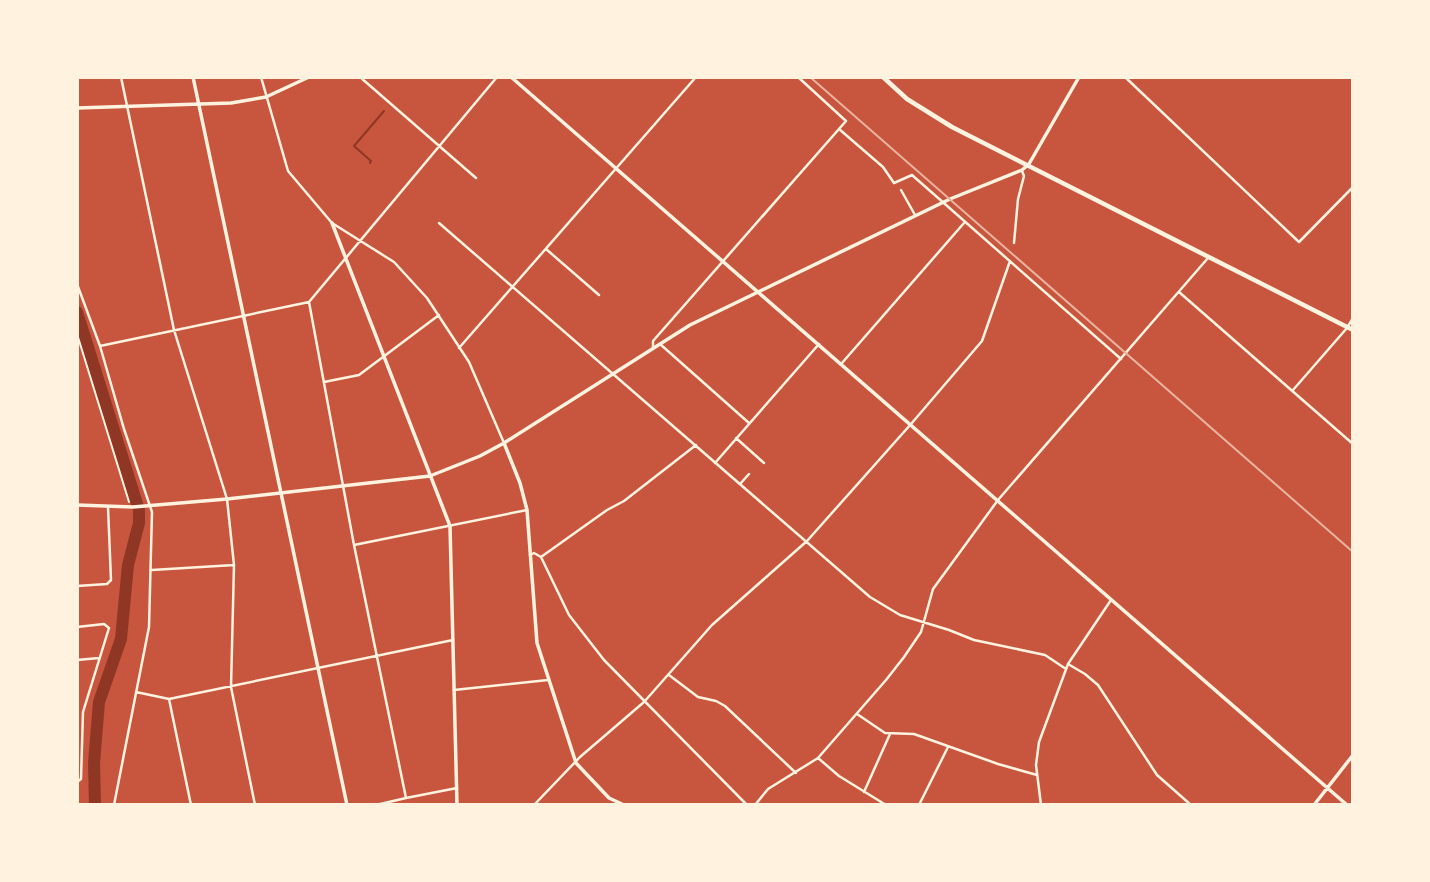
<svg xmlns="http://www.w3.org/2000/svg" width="1430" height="882" font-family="'Open Sans',sans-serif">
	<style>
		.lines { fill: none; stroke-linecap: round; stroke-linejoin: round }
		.stream { stroke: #8f3625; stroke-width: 2 }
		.river { stroke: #8f3625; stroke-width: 12 }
		.pedestrian { stroke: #fff3e0; stroke-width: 2 }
		.minor { stroke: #fff3e0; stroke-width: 2.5 }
		.tertiary { stroke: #fff3e0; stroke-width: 3.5 }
		.primary { stroke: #fff3e0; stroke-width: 4.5 }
		.rail { stroke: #e9b49f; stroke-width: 2 }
	</style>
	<rect width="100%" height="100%" fill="#c8553d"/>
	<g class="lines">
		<!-- stream -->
		<path class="stream" d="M370,163L371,161L354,146L384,111"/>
		<!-- river -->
		<path class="river" d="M77,312L139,510V523L128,565L121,639L99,702L94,763L95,805"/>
		<!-- pedestrian -->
		<path class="pedestrian" d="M77,334L129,502"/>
		<!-- minor -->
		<path class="minor" d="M121,77L174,330L227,499L234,565L231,687L255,805
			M261,77L288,171L332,223L394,262L427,298L469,362L504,443
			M360,77L476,178
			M1125,77L1299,242L1353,187
			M839,129L883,167L894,183L912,175L1121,359
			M901,190L915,215
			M439,223L870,597L900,615L949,630L974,640L1045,655L1066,669
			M1014,243L1018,199L1024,176L1022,171
			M546,249L599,295
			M77,284L100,346L124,429L152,512L149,627L114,805
			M1179,292L1353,444
			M309,302L354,545L406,798L457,788
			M660,344L749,423
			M100,346L309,302L497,77
			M459,348L696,77
			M653,349V341L846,121L798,77
			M842,363L964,223
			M324,382L359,375L439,315
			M1293,390L1347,328L1353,318
			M736,438L764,463
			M715,463L819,344
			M740,484L749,474
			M354,545L527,510
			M530,555L534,553L541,557L569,615L604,660L747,805
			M541,557L607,510L624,501L696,445
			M152,570L234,565
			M77,586L107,584L111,580L108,507
			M77,627L104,624L109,628L83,712L81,779L77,782
			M77,660L99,658
			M1068,664L1085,674L1098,685L1157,775L1191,805
			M669,675L698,697L716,701L725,706L796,773
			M454,690L548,680
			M136,692L169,699L453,640
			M169,699L191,805
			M857,714L885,733L914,734L998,764L1037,775
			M818,758L839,776L886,805
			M864,792L890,734
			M376,805L406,798
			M534,805L580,757L644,702L712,625L807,541L911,424L982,341L1010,261
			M755,805L768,789L818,758L886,680L904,657L921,632L933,589L998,500L1208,258
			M919,805L948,747
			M1041,805L1036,765L1039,742L1068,664L1111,600"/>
		<!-- tertiary -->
		<path class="tertiary" d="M193,77L347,805
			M511,77L1347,805
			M77,108L231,103L266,97L309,77
			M332,223L450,526L457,805
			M504,443L520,483L527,510L537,643L576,763L609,798L624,805
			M77,505L133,507L227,499L430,476L480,456L504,443L690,325L950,199L1022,170L1029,164L1079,77
			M1314,805L1353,755"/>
		<!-- primary -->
		<path class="primary" d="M883,77L907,99L952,127L1353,330"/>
		<!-- rail -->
		<path class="rail" d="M810,77L1353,552"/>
	</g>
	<!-- border -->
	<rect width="1430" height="882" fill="none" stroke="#fff3e0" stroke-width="158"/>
</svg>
